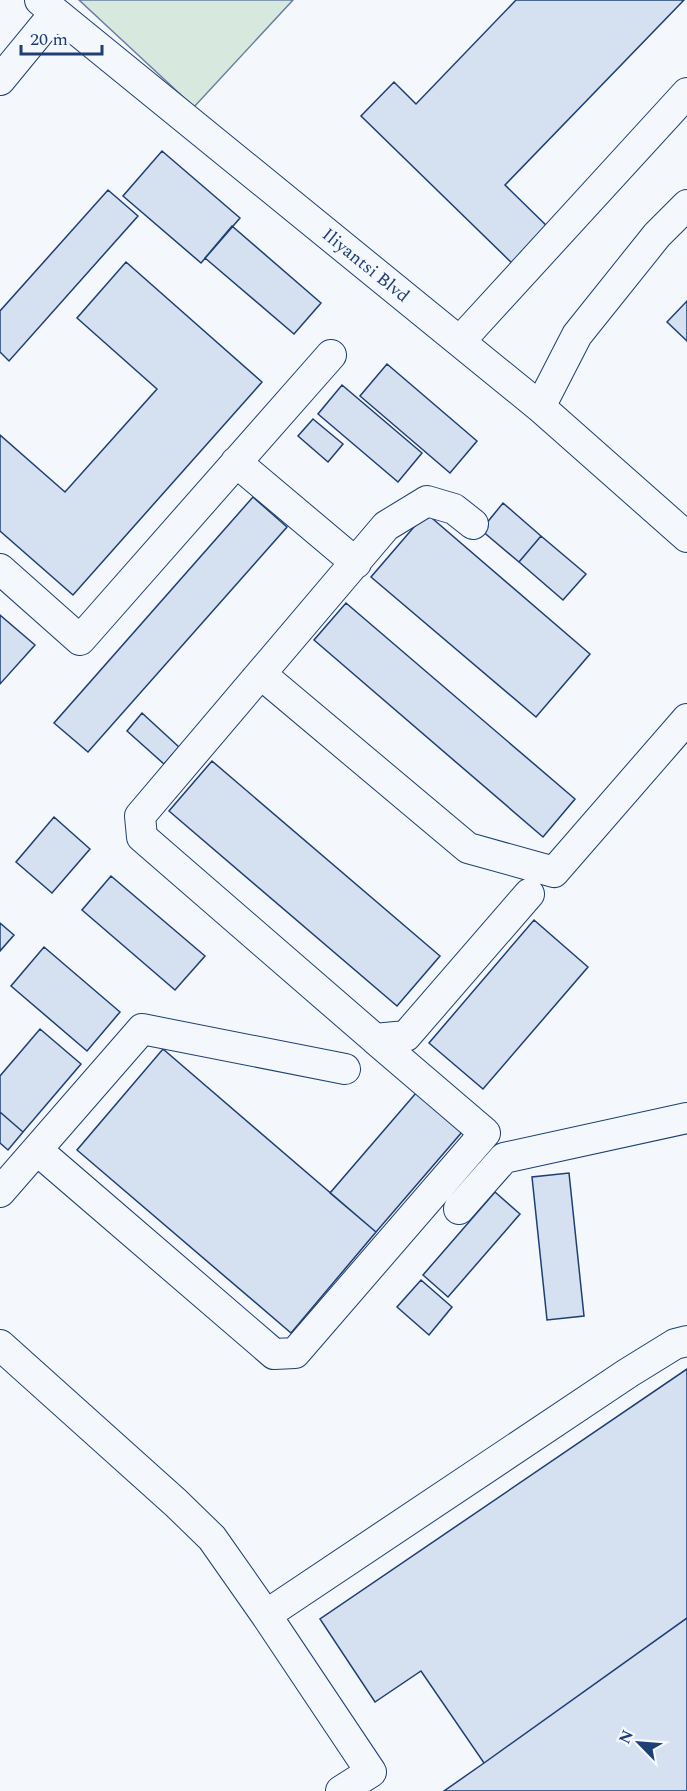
<svg xmlns="http://www.w3.org/2000/svg" width="687" height="1791" font-family="Spectral,serif">
	<style>
		.green { fill: #d7e8df; stroke: #687fa3; stroke-width: 1.5 }
		.building { fill: #d5e0f0; stroke: #1d3f73; stroke-width: 1.5 }
		.lines { fill: none; stroke-linecap: round; stroke-linejoin: round }
		.minor-casing { stroke: #1d3f73; stroke-width: 32 }
		.minor { stroke: #f4f7fb; stroke-width: 30 }
		.labels { text-anchor: middle; stroke-width: 4.5; stroke-linejoin: round; paint-order: stroke }
		.street-label { font-size: 18px; fill: #1d3f73; stroke: #f4f7fb }
	</style>
	<rect width="100%" height="100%" fill="#f4f7fb"/>
	<!-- green -->
	<path class="green" d="M79,0H293L194,107Z"/>
	<!-- building -->
	<path class="building" d="M516,0H684L505,185L552,231L517,268L361,116L394,82L416,104Z
		M162,151L240,218L201,263L123,196Z
		M108,190L138,216L9,361L0,352V311Z
		M232,226L321,303L294,334L205,258Z
		M126,262L262,382L73,595L0,531V435L65,492L157,389L77,318Z
		M687,301V341L667,322Z
		M387,364L477,441L450,473L360,396Z
		M342,385L422,453L398,482L318,414Z
		M313,419L343,444L328,462L298,436Z
		M253,497L287,527L88,752L54,723Z
		M503,503L541,536L519,562L481,530Z
		M426,513L590,654L536,717L371,577Z
		M541,536L586,574L563,600L519,562Z
		M346,603L575,799L543,837L314,640Z
		M0,615L35,645L0,684Z
		M142,713L179,747L164,764L127,731Z
		M212,761L440,956L397,1006L169,811Z
		M54,817L90,849L52,893L16,862Z
		M111,876L205,956L175,990L82,910Z
		M534,920L588,967L483,1089L429,1043Z
		M0,923L14,935L0,951Z
		M44,947L120,1012L87,1051L11,986Z
		M40,1029L81,1064L23,1132L0,1112V1076Z
		M163,1049L376,1232L291,1333L77,1150Z
		M416,1093L462,1132L376,1232L330,1193Z
		M0,1112L23,1132L8,1150L0,1143Z
		M569,1173L584,1316L547,1320L532,1177Z
		M495,1192L520,1214L448,1297L423,1275Z
		M421,1280L452,1307L429,1335L397,1307Z
		M687,1369V1618L484,1763L421,1671L375,1702L320,1619Z
		M687,1618V1791H444L484,1763Z"/>
	<g class="lines">
		<defs>
			<path id="minor" d="M40,0L540,407L687,537
				M0,80L55,13
				M460,341L687,93
				M540,407L577,335L657,235L687,205
				M236,462L356,563
				M473,524L454,509L427,501L386,526L140,816L142,837L375,1039L406,1036L529,894
				M0,569L80,640L331,355
				M262,675L468,848L554,872L687,719
				M37,1150L274,1354L295,1353L485,1133L375,1039
				M0,1192L142,1029L345,1069
				M459,1209L504,1158L687,1118
				M0,1345L176,1503L212,1538L266,1615
				M341,1791L371,1772L266,1615L628,1373L675,1344L687,1341"/>
		</defs>
		<!-- minor casing -->
		<use href="#minor" class="minor-casing"/>
		<!-- minor -->
		<use href="#minor" class="minor"/>
	</g>
	<g class="labels">
		<!-- street labels -->
		<g class="street-label">
			<text transform="translate(366 265) rotate(39)" y="6">Iliyantsi Blvd</text>
		</g>
	</g>
	<!-- north arrow -->
	<g transform="translate(639 1743) rotate(295)" stroke="#f4f7fb" stroke-width="4.5" paint-order="stroke">
	<path d="M0-4.5L10 22L0 15L-10 22Z" fill="#1d3f73"/>
	<text y="-9" font-size="16" font-weight="bold" text-anchor="middle" fill="#1d3f73">N</text>
	</g>
	<!-- scale -->
	<path d="M21 45v9h81v-9" fill="none" stroke="#1d3f73" stroke-width="3"/>
	<text x="30" y="45" font-size="18" fill="#1d3f73" stroke="#f4f7fb" stroke-width="4.5" paint-order="stroke">20 m</text>
</svg>
